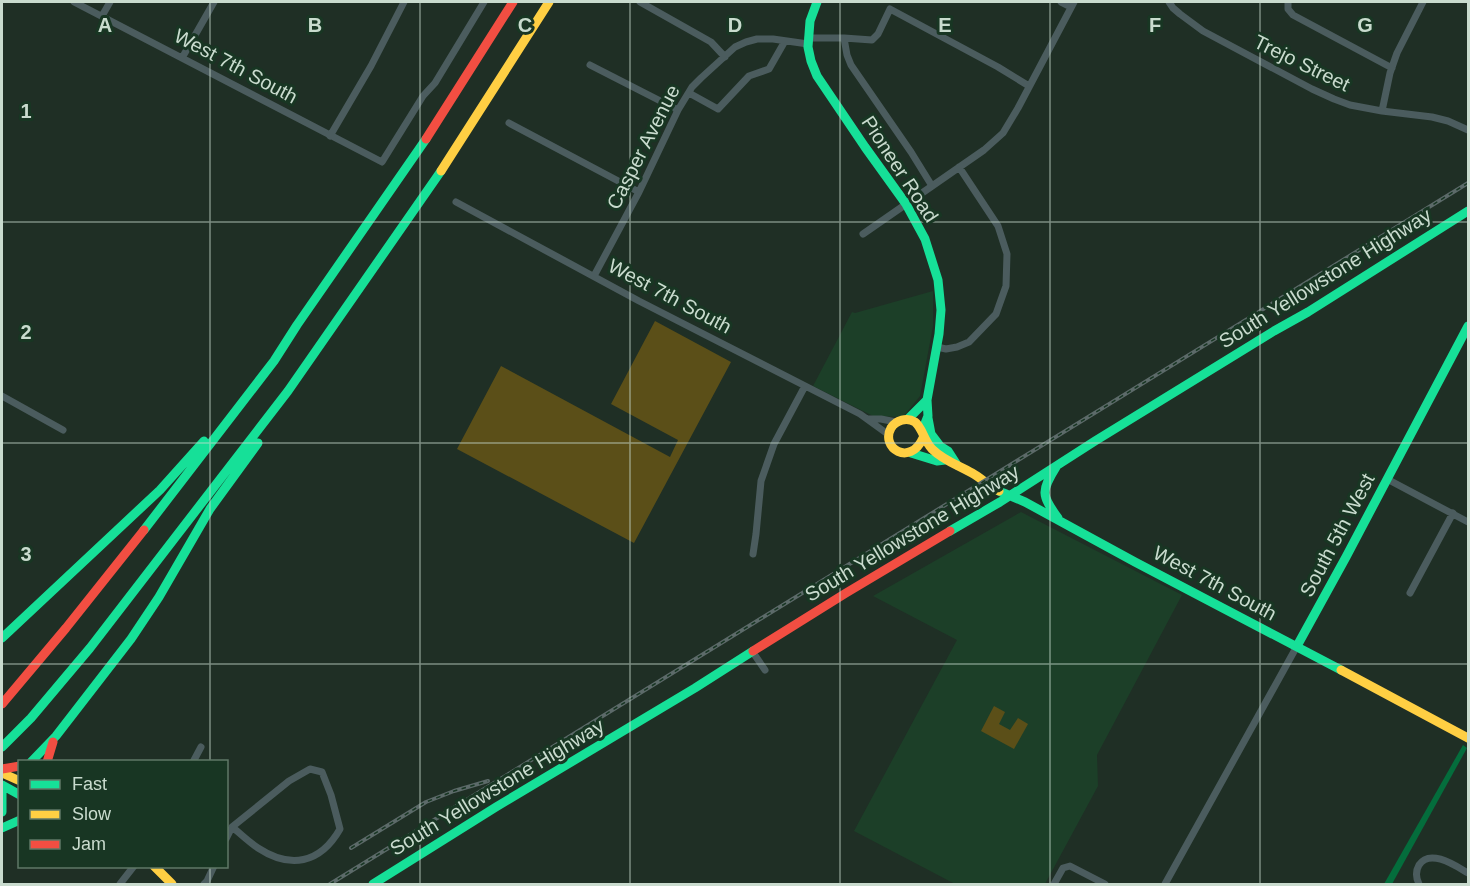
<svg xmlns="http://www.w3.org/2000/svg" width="1470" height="886" font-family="Arial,sans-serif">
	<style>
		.built { fill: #1c3f28 }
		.green { fill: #5b4f18 }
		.water { fill: #046d3c }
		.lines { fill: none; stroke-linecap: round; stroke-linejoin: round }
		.street { stroke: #4b5c5e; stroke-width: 7 }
		.fast { stroke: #16e098; stroke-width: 9 }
		.slow { stroke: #ffcf43; stroke-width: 9 }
		.jam { stroke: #f24e42; stroke-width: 9 }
		.rail-casing { stroke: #5c6a69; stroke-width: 4 }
		.rail { stroke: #183623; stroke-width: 1.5; stroke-dasharray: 4.5; stroke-linecap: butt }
		.grid { fill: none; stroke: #c9dbce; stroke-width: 1.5; stroke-opacity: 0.55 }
		.labels { text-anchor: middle; stroke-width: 6; stroke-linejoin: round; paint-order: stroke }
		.street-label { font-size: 20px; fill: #c9dbce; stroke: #183623 }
		.grid-label { font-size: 20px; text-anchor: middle; font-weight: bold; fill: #c9dbce; stroke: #183623; stroke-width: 6; stroke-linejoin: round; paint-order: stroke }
	</style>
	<rect width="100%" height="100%" fill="#1f2f25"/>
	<!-- built -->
	<path class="built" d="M933,291V326L920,396L903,417L873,416L813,386L852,312L855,313Z
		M1021,512L1182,595L1097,755L1098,786L1045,884H955L854,831L957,640L873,596Z"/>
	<!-- green -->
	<path class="green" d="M655,321L731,362L634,543L457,449L501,366L670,457L678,440L611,404Z
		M994,706L1005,712L999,724L1010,730L1018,718L1028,724L1014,749L981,731Z"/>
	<!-- water -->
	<path class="water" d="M1463,745L1467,748L1392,884H1384Z"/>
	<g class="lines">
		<!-- street -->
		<path class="street" d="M74,2L382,162L423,96L435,83L484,2
			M640,2L711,42L725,57
			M1061,2L1071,7
			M1169,2L1173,8L1180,14L1203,31L1312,89L1334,99L1350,105L1382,111L1432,117L1448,121L1468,130
			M1288,2V9L1293,15L1392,68
			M102,16L110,2
			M808,38H844L847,55L851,65L911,152L932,186
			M844,38L872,40L878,34L890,9L998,67L1029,86
			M182,58L214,2
			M590,65L678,110
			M689,93L718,109L749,76L769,69L785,41
			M1382,111L1390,73L1397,53L1423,2
			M509,123L639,192
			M330,136L371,66L404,2
			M456,202L639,301L860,414L889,435
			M863,234L984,150L1003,133L1018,108L1074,2
			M594,276L639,192L678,110L692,87L701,78L735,47L746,42L757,39H773L808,44
			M937,347L946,349L957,347L969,342L996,314L1006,286L1007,254L998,226L959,167
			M2,396L63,430
			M868,419H881L896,422
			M1387,479L1468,522
			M753,554L756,534L761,481L774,444L805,386
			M1410,593L1453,513
			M752,651L765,670
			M193,762L201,747
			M226,839L232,827L289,781L310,769L322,772L331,795L340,829C320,864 290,869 258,848C249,842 241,834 232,827
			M120,884L134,866
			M204,884L207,881L214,866
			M1054,884L1063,868L1070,866L1105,884
			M1165,884L1297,646
			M1419,884C1416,878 1415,872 1419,865C1430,848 1456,866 1468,873"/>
		<!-- fast -->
		<path class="fast" d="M817,2L810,21L808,47L811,61L817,76L865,147L906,204L925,239L938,280L941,310L939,334L927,400L928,416L922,431
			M928,418L931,434L940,446L948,451L957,465
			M908,419L927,400
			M911,453L937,461L945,460
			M1056,467C1041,491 1041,495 1058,518
			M999,491L1025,502L1135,562L1341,670
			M144,530L274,361L297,325L426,139
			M950,531L1000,502L1095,441L1274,331L1308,312L1468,211
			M2,638L160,490L204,441
			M1297,646L1346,557L1468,326
			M2,747L31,718L90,648L288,391L441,171
			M31,762L56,736L131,639L159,597L210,509L258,443
			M2,785L20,795
			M2,790V812
			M2,828L20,820
			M373,884L496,807L695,688L753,651"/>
		<!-- slow -->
		<path class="slow" d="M441,171L549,2
			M923,438C910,467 880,448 891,428C896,420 907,417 915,422C922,427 924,441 932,449C944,461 958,465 972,473C981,478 989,486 999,491
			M1341,670L1468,738
			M2,773L20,781
			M154,866L172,884"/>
		<!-- jam -->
		<path class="jam" d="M426,139L513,2
			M753,651L846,593L950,531
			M2,704L66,628L144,530
			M47,762L53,742
			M2,769L20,766"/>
		<defs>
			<path id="rail" d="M351,848L426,802L454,791L488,781
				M330,884L1468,183"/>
		</defs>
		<!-- rail casing -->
		<use href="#rail" class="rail-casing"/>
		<!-- rail -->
		<use href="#rail" class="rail"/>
	</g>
	<!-- grid -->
	<path class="grid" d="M210,2V762M420,2V884M630,2V884M840,2V884M1050,2V884M1260,2V884M2,222H1468M2,443H1468M2,664H1468M210,866V884"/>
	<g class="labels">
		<!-- street labels -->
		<g class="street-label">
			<text transform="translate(1302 63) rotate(26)" y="7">Trejo Street</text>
			<text transform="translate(236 66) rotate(28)" y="7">West 7th South</text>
			<text transform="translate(643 147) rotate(-63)" y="7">Casper Avenue</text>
			<text transform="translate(900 169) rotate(57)" y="7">Pioneer Road</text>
			<text transform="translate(1325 278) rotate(-32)" y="7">South Yellowstone Highway</text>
			<text transform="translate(670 296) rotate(28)" y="7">West 7th South</text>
			<text transform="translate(912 533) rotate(-31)" y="7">South Yellowstone Highway</text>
			<text transform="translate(1337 535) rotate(-62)" y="7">South 5th West</text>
			<text transform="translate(1215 583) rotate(28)" y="7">West 7th South</text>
			<text transform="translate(497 787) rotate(-31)" y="7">South Yellowstone Highway</text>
		</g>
	</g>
	<g class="grid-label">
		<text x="105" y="32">A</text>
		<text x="315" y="32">B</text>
		<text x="525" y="32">C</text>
		<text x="735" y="32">D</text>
		<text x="945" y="32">E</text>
		<text x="1155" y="32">F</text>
		<text x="1365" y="32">G</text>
		<text x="26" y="118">1</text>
		<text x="26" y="339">2</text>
		<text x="26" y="561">3</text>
	</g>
	<!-- border -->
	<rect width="1470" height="886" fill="none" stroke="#c9dbce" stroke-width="6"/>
	<!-- legend -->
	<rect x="18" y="760" width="210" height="108" fill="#183623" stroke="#5f7867" stroke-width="1.5"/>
	<rect x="30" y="780" width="30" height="9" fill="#16e098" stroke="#5f7867" stroke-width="1.5"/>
	<text x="72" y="790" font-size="18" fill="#c9dbce">Fast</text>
	<rect x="30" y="810" width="30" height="9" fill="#ffcf43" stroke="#5f7867" stroke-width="1.5"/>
	<text x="72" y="820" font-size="18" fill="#c9dbce">Slow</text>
	<rect x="30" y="840" width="30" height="9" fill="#f24e42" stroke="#5f7867" stroke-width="1.5"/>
	<text x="72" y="850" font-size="18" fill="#c9dbce">Jam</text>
</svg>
